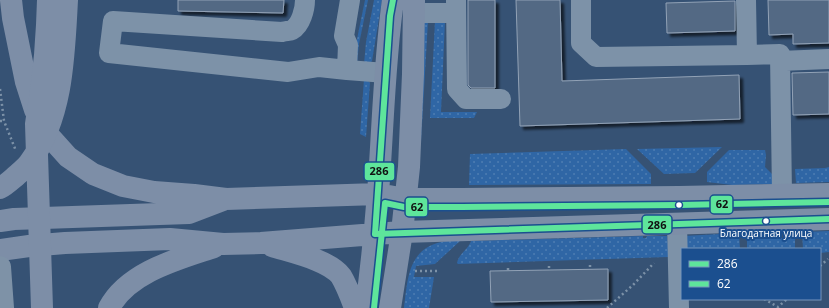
<svg xmlns="http://www.w3.org/2000/svg" width="829" height="308" font-family="'Open Sans',sans-serif">
	<style>
		.grass { fill: url(#grass-dots) }
		.building { fill: #526984; stroke: #92a2b6; filter: url(#shadow) }
		.lines { fill: none; stroke-linecap: round; stroke-linejoin: round }
		.path { stroke: #7d92a8; stroke-width: 2.5; stroke-dasharray: 2 3; stroke-linecap: butt }
		.minor { stroke: #7d92a8; stroke-width: 20 }
		.major { stroke: #7d8ea7; stroke-width: 22 }
		.highway { stroke: #7e92a7; stroke-width: 22 }
		.major-bridge { stroke: #7d8ea7; stroke-width: 22 }
		.bus-1-casing { stroke: #1b4f8f; stroke-width: 9 }
		.bus-2-casing { stroke: #1b4f8f; stroke-width: 9 }
		.bus-1 { stroke: #5ee59b; stroke-width: 6 }
		.bus-2 { stroke: #5ee59b; stroke-width: 6 }
		.bus-dot { fill: #fff; stroke: #1b4f8f; stroke-width: 1.5 }
		.labels { text-anchor: middle; stroke-width: 4; stroke-linejoin: round; paint-order: stroke }
		.bus-label { font-size: 10px; fill: #fff; stroke: #1b4f8f }
		.line-badge { stroke: #1b4f8f; stroke-width: 1.5 }
		.pale-badge-label { font-size: 11px; text-anchor: middle; font-weight: bold; fill: #111 }
	</style>
	<defs>
		<pattern id="grass-dots" width="8" height="8" patternUnits="userSpaceOnUse"><rect width="8" height="8" fill="#2f66a5"/><path d="M2 2h.1M6 6h.1" fill="none" stroke="#4e7db2" stroke-width="1.8" stroke-linecap="round"/></pattern>
		<filter id="shadow"><feDropShadow dx="3.5" dy="3.5" stdDeviation="1" flood-color="#0009"/></filter>
	</defs>
	<rect width="100%" height="100%" fill="#365274"/>
	<!-- grass -->
	<path class="grass" d="M365,0H368L359,44L357,64L356,44Z
		M374,0H382L372,61L368,65L364,64L366,42Z
		M428,21L421,142L423,24Z
		M435,21H445L441,112H477L474,118H430Z
		M364,79H366L370,83L366,137L360,134Z
		M722,147L695,173L664,174L637,149Z
		M626,149L651,174V184L469,185L470,154Z
		M729,150H765L766,155L765,167L773,175V184L732,185L707,182V172Z
		M829,167V182L796,183L795,169L825,168Z
		M829,231V252L820,253V249H803L802,232Z
		M739,233L740,249H683V236Z
		M643,236V238H646L647,236H667L668,243V257L458,264L457,263C459,253 468,250 471,241Z
		M795,238V249H747V239Z
		M446,241H460L435,264L416,266L414,277H434L429,308H404C408,277 408,247 446,241Z"/>
	<!-- building -->
	<path class="building" d="M178,0H284L283,13L178,11Z
		M468,0H495V88H471L468,85Z
		M516,0H560L562,81L739,75L740,119L520,126Z
		M768,0H829V43L793,44V34L769,35Z
		M735,1V31L667,33L666,3Z
		M829,72V114L793,115L792,73Z
		M608,269V300L491,302L490,271Z"/>
	<g class="lines">
		<!-- path -->
		<path class="path" d="M0,89L4,121L16,151
			M0,121H4
			M590,265V269
			M549,266V270
			M820,266L828,259
			M508,268V271
			M415,271H439
			M764,299L778,307L787,299
			M607,308L633,285L654,263"/>
		<!-- minor -->
		<path class="minor" d="M305,0C305,9 301,25 292,30C290,31 285,31 282,32L113,21L109,53L288,72L319,67L347,70L386,73
			M456,0L457,89L466,99H501
			M581,0V43L596,57L747,55
			M746,0L747,55L780,54L782,195
			M414,13H456
			M780,61L829,59
			M347,70L348,45L344,36L350,0
			M677,223L679,308"/>
		<!-- major -->
		<path class="major" d="M11,0L13,18L26,82L35,110L50,137L68,157L93,174L123,186L154,192L194,195L226,199L378,194L405,199H462L679,197L829,194
			M0,221L14,219L189,213L223,200
			M272,246C291,252 329,260 341,276C347,286 351,297 355,308
			M0,250L29,246L65,243L170,239L223,244L261,243L375,234L402,232L829,219
			M109,308C128,272 178,259 214,247
			M366,308C371,270 375,232 378,193C383,129 384,64 393,0
			M390,308L402,232L409,167L413,74L414,0"/>
		<!-- highway -->
		<path class="highway" d="M0,267L3,308"/>
		<!-- major-bridge -->
		<path class="major-bridge" d="M0,188C6,185 11,180 17,175C21,171 27,167 30,162C63,116 64,55 67,0
			M42,308L36,124L41,91L45,55L47,25L48,0"/>
		<defs>
			<path id="bus-1" d="M393,0L390,16L375,234L829,219"/>
			<path id="bus-2" d="M374,308L385,203L404,207H462L679,205L829,202"/>
		</defs>
		<!-- bus-1 casing -->
		<use href="#bus-1" class="bus-1-casing"/>
		<!-- bus-2 casing -->
		<use href="#bus-2" class="bus-2-casing"/>
		<!-- bus-1 -->
		<use href="#bus-1" class="bus-1"/>
		<!-- bus-2 -->
		<use href="#bus-2" class="bus-2"/>
	</g>
	<!-- markers -->
	<g class="bus-dot">
		<circle cx="679" cy="205" r="3.5"/>
		<circle cx="766" cy="221" r="3.5"/>
	</g>
	<g class="labels">
		<!-- bus labels -->
		<g class="bus-label">
			<text x="766" y="237">Благодатная улица</text>
		</g>
	</g>
	<g class="line-badge">
		<rect x="364" y="162" width="31" height="19" rx="4" fill="#5ee59b"/>
		<rect x="710" y="195" width="23" height="19" rx="4" fill="#5ee59b"/>
		<rect x="405" y="197" width="23" height="20" rx="4" fill="#5ee59b"/>
		<rect x="642" y="215" width="30" height="19" rx="4" fill="#5ee59b"/>
	</g>
	<g class="pale-badge-label">
		<text x="379" y="175">286</text>
		<text x="722" y="208">62</text>
		<text x="417" y="211">62</text>
		<text x="657" y="229">286</text>
	</g>
	<!-- legend -->
	<rect x="681" y="248" width="140" height="52" fill="#1b4f8f" stroke="#7695bc"/>
	<rect x="689" y="261" width="20" height="6" fill="#5ee59b" stroke="#7695bc"/>
	<text x="717" y="268" font-size="12" fill="#ffffff">286</text>
	<rect x="689" y="281" width="20" height="6" fill="#5ee59b" stroke="#7695bc"/>
	<text x="717" y="288" font-size="12" fill="#ffffff">62</text>
</svg>
